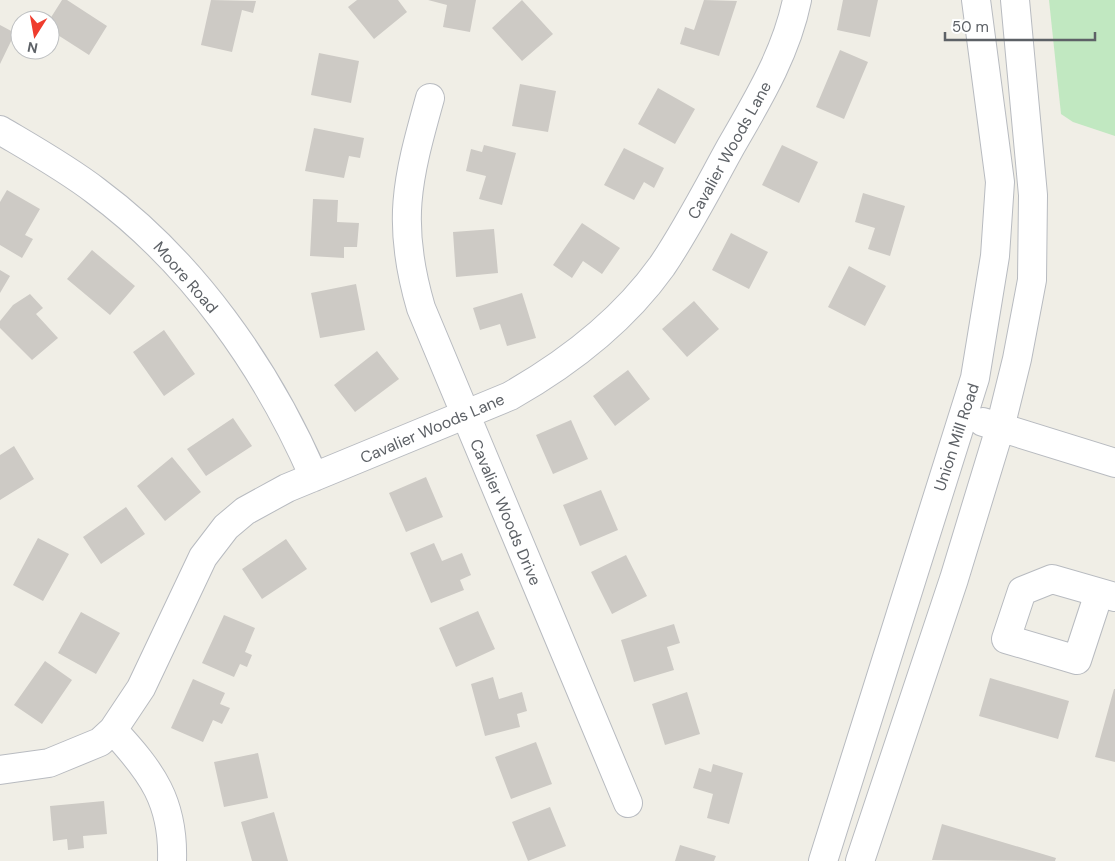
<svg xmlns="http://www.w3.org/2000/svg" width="1115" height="861" font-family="'DM Sans',sans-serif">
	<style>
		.green { fill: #c1e8c1 }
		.building { fill: #cdcac5 }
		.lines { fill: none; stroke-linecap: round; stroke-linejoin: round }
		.minor-casing { stroke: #b8bbc0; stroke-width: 30 }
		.minor { stroke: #fff; stroke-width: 28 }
		.labels { text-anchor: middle; stroke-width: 4.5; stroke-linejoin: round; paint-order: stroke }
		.street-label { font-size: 16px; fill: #5d6166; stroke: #fff }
	</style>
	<rect width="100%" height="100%" fill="#f0eee6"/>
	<!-- green -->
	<path class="green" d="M1049,0H1115V136L1073,122L1061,114Z"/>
	<!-- building -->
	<path class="building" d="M62,0H67L107,26L89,55L50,30V19Z
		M211,0L256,1L253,13L242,10L232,52L201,45Z
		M357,0H398L407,12L374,39L348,7Z
		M428,0H476L470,32L443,27L447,5Z
		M522,0L553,34L522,61L492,28Z
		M704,0L737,1L719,56L680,44L685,27L694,30Z
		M843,0H878L870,37L837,30Z
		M0,25L15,33L0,64Z
		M840,50L868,62L844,119L816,107Z
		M319,53L359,61L351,103L311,95Z
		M520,84L556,91L548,132L512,126Z
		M658,88L695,109L675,144L638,124Z
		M314,128L364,138L360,158L349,156L344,178L305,171Z
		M484,145L516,153L502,205L479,199L486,176L466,171L471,149L482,152Z
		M782,145L818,162L799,203L762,185Z
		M624,148L664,168L654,188L644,182L634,200L604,185Z
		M7,190L40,209L25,235L33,239L22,258L0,245V202Z
		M863,193L905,206L890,256L868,249L875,228L855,222Z
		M313,199L338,200L337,222L359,223L357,247H344V258L310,256Z
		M582,223L620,248L602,274L583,261L572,278L553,265Z
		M494,229L498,273L456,277L453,232Z
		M731,233L768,252L749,289L712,270Z
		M92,250L135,286L110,315L67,279Z
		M849,266L886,286L865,326L828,307Z
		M0,270L10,276L0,293Z
		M356,284L365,330L320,338L311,293Z
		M522,293L536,338L507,346L500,324L480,330L473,308Z
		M30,294L43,308L36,314L58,338L32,360L0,328V321L13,305Z
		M694,301L719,329L687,357L662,329Z
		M164,330L195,374L164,396L133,352Z
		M377,351L399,379L355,412L334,385Z
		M628,370L650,399L615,426L593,396Z
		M233,418L252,446L206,476L187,449Z
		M571,420L588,459L553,474L536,435Z
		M14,446L34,479L0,500V455Z
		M172,457L201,492L165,521L137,486Z
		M426,477L443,517L406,532L389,493Z
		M601,490L618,530L580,546L563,505Z
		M126,507L145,534L101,564L83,537Z
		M38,538L69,554L43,601L13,585Z
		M286,539L307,569L262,599L242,569Z
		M434,543L442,561L462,553L471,575L460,580L464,590L431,603L410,553Z
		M626,555L647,596L612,614L591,572Z
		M478,611L495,649L456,667L439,628Z
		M81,612L120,633L96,674L58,653Z
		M224,615L255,628L245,652L252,655L247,667L240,664L234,677L202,663Z
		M674,624L680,643L667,647L674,670L634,682L621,640Z
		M45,661L72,680L42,724L14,705Z
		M493,677L499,699L522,692L527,711L517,714L520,727L485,736L471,684Z
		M990,678L1069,701L1058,739L979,716Z
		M193,679L225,693L220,704L230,708L222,724L213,720L203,742L171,728Z
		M1114,689H1115V762L1095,757Z
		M687,692L700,734L665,745L652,704Z
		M536,742L552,784L511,799L495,757Z
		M258,753L268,798L224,807L214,762Z
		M713,764L743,773L729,824L707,818L713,794L693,788L699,768L711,772Z
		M104,801L107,834L83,836L84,848L68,850L67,839L53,841L50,806Z
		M550,807L566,846L528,861L512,822Z
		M274,812L288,861H252L241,822Z
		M942,824L1056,858L1055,861L932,860Z
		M680,845L716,856L714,861H675Z"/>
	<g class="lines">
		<defs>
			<path id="minor" d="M430,98C407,180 396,223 421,308L628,803
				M0,130C32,149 66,168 96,191C193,263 266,367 314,477
				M983,422L1115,463
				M1099,593L1077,660L1006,639L1022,591L1052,579L1115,597
				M113,730C152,772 174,802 172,861
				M0,770L49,763L100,742L113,730L141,688L203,557L226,527L245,511L287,488L510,396C568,363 622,322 662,266C687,229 708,188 730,148C757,101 786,54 797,0
				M823,861L975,378L995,256L1000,182L976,0
				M860,861L954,579L1000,428L1017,359L1032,280L1033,195L1015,0"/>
		</defs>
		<!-- minor casing -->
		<use href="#minor" class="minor-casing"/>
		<!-- minor -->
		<use href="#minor" class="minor"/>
	</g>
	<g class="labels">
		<!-- street labels -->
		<g class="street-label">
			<text transform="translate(729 150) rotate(-61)" y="6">Cavalier Woods Lane</text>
			<text transform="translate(186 277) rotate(49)" y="6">Moore Road</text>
			<text transform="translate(432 428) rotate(-23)" y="6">Cavalier Woods Lane</text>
			<text transform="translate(956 437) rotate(-72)" y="6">Union Mill Road</text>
			<text transform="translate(506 512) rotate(67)" y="6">Cavalier Woods Drive</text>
		</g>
	</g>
	<!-- north arrow -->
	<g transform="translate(35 35) rotate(191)"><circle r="24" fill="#ffffff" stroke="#bec0c2"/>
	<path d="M0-4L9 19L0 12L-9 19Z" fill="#ef3c2d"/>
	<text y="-8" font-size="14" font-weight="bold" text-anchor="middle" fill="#5d6166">N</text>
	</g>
	<!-- scale -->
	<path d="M945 32v8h150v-8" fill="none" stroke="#5d6166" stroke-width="2.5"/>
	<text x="952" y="32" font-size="15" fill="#5d6166" stroke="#ffffff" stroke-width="4" paint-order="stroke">50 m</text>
</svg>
